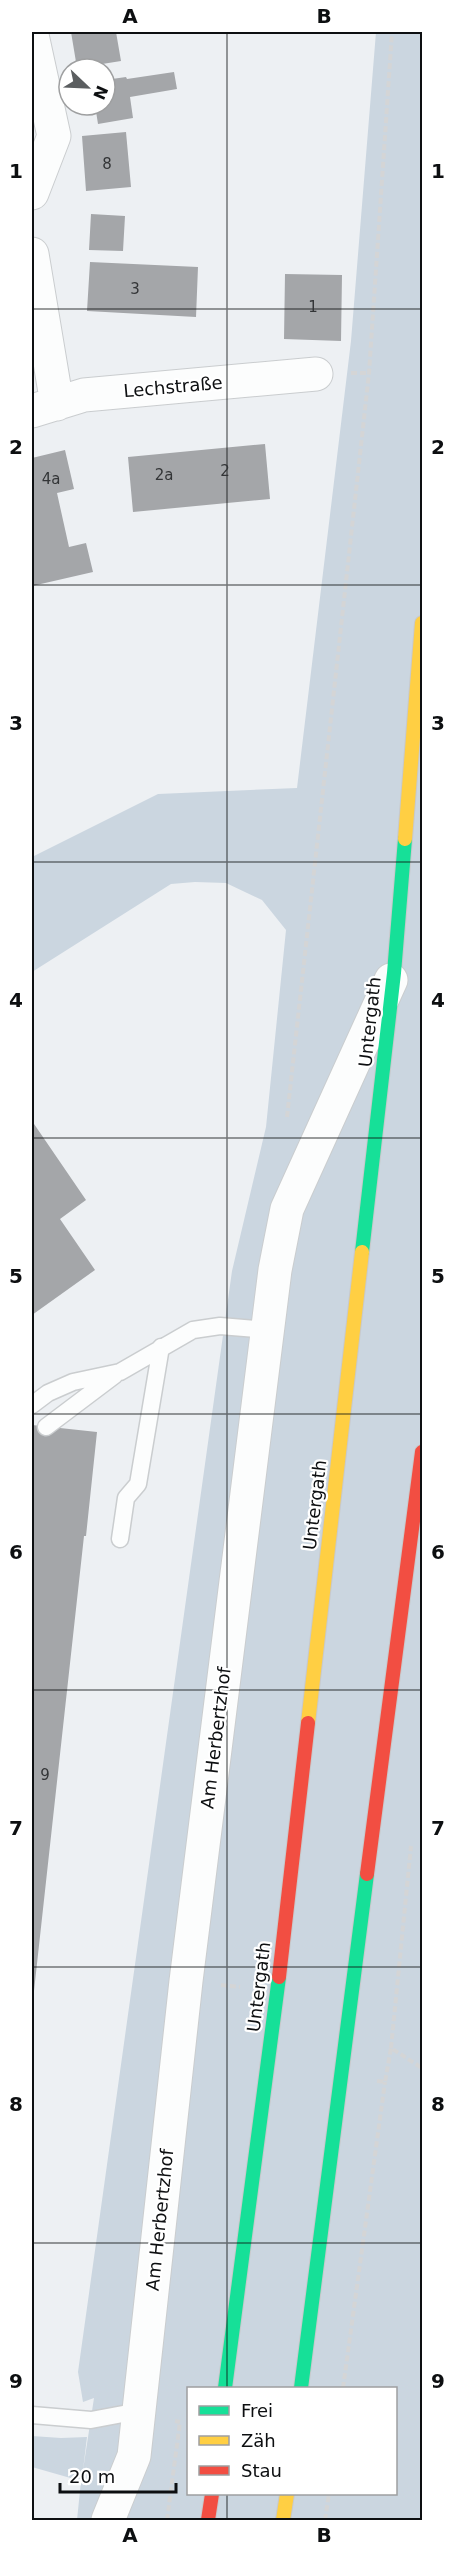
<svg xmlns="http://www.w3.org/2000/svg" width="454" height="2552" font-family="'DejaVu Sans',sans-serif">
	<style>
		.green { fill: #cbd6e0; fill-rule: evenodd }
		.building { fill: #a4a6a9 }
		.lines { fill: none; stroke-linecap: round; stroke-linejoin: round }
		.lane-casing { stroke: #cacdcf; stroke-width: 19 }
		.street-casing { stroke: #cacdcf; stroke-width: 35 }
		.fast-casing { stroke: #c8c9cb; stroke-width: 16 }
		.slow-casing { stroke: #c8c9cb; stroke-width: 16 }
		.jam-casing { stroke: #c8c9cb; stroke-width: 16 }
		.path { stroke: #d4d5d6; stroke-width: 4; stroke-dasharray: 6 3; stroke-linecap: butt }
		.lane { stroke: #fcfdfd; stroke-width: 16 }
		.street { stroke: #fcfdfd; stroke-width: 33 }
		.fast { stroke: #16e098; stroke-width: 14 }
		.slow { stroke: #ffcf43; stroke-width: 14 }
		.jam { stroke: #f24e42; stroke-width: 14 }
		.grid { fill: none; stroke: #0d0f11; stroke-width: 1.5; stroke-opacity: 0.55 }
		.labels { text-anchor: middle; stroke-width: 4.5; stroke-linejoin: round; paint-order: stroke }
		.number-label { font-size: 15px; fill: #333537 }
		.street-label { font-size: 18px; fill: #0d0f11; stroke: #fff }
		.neatline { fill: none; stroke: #0d0f11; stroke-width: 2 }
		.grid-label { font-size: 20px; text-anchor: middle; font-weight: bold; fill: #0d0f11 }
	</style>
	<rect width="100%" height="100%" fill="#edf0f3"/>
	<!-- green -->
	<path class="green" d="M376,32H422V2520H77L81,2481L32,2467V2436L61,2438L87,2437L83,2470L94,2398L83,2402L78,2372L232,1271L266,1127L286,930L262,900L226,883L195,882L171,884L32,972V857L158,794L297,788L351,341ZM189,2388H396V2494H189Z"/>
	<!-- building -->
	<path class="building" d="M71,32H116L121,61L77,68Z
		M174,72L177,89L130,97L133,118L98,124L95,105H105V80L126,77L127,79Z
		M126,132L131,187L86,191L82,136Z
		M91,214L125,216L123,251L89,250Z
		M90,262L198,267L196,317L87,311Z
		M285,274L342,275L341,341L284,339Z
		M265,444L270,499L133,512L128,457Z
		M65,450L74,489L57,493L69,547L86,543L93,572L32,586V458Z
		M32,1121L86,1200L60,1219L95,1270L32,1315Z
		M32,1425L97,1432L86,1536H84L33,2000Z"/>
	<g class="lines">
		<defs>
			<path id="lane" d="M32,1405L48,1393L73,1382L120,1372L193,1330L220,1326L267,1330
				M46,1427L115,1375
				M120,1539L126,1498L138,1484L161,1347
				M32,2415L91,2420L139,2411"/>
			<path id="street" d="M32,35L54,136L32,193
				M32,254L57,404
				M32,411L84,395L316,374
				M108,2520L134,2456L186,1981L275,1270L287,1209L391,980"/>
			<path id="fast" d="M362,1252L394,973L405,839
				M225,2388L279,1977
				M301,2388L367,1874"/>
			<path id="slow" d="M405,839L422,623
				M308,1723L362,1252
				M283,2520L287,2494"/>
			<path id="jam" d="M367,1874L422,1452
				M279,1977L308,1723
				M208,2520L212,2494"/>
		</defs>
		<!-- lane casing -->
		<use href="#lane" class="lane-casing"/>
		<!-- street casing -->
		<use href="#street" class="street-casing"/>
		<!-- fast casing -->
		<use href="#fast" class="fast-casing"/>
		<!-- slow casing -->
		<use href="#slow" class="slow-casing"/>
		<!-- jam casing -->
		<use href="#jam" class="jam-casing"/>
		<!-- path -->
		<path class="path" d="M351,373H369
			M287,1117L369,373L392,32
			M221,1985L240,1987
			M391,2048L411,1846
			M377,2081L385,2082L391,2048L422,2068
			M343,2388L385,2082
			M167,2520L180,2422L175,2421
			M325,2520L329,2494"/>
		<!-- lane -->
		<use href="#lane" class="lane"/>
		<!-- street -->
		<use href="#street" class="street"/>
		<!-- fast -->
		<use href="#fast" class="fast"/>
		<!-- slow -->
		<use href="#slow" class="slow"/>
		<!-- jam -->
		<use href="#jam" class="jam"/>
	</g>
	<!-- grid -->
	<path class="grid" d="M227,32V2388M32,309H422M32,585H422M32,862H422M32,1138H422M32,1414H422M32,1690H422M32,1967H422M32,2243H422M227,2494V2520"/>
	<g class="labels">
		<!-- number labels -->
		<g class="number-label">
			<text x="107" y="169">8</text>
			<text x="135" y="294">3</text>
			<text x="313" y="312">1</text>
			<text x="225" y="476">2</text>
			<text x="164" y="480">2a</text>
			<text x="51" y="484">4a</text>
			<text x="45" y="1780">9</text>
		</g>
		<!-- street labels -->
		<g class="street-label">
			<text transform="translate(173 387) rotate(-5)" y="6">Lechstraße</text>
			<text transform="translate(370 1022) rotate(-84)" y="6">Untergath</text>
			<text transform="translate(315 1505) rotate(-83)" y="6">Untergath</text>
			<text transform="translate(216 1738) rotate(-83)" y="6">Am Herbertzhof</text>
			<text transform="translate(259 1987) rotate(-83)" y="6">Untergath</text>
			<text transform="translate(160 2220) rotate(-84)" y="6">Am Herbertzhof</text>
		</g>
	</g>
	<!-- border -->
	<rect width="454" height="2552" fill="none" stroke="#ffffff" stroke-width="66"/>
	<!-- legend -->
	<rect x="187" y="2387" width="210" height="108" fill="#ffffff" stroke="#9e9fa0" stroke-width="1.5"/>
	<rect x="199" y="2406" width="30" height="9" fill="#16e098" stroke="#9e9fa0" stroke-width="1.5"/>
	<text x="241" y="2417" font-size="18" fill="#0d0f11">Frei</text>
	<rect x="199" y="2436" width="30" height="9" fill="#ffcf43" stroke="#9e9fa0" stroke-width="1.5"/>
	<text x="241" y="2447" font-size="18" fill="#0d0f11">Zäh</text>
	<rect x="199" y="2466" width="30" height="9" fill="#f24e42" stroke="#9e9fa0" stroke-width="1.5"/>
	<text x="241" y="2477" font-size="18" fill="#0d0f11">Stau</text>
	<!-- north arrow -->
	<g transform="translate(87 87) rotate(113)"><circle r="28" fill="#ffffff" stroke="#9e9fa0" stroke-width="1.5"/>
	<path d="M0-4.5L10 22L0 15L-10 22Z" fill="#5b5e60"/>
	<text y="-9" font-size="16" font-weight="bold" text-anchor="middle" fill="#0d0f11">N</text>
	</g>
	<!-- scale -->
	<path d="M60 2483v9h116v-9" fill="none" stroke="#0d0f11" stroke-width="3"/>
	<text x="69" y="2483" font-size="18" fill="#0d0f11" stroke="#ffffff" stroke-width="4.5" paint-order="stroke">20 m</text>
	<rect x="33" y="33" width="388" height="2486" class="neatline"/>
	<g class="grid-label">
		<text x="130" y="23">A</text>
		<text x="324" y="23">B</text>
		<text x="16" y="178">1</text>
		<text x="438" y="178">1</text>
		<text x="16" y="454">2</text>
		<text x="438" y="454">2</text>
		<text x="16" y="730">3</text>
		<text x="438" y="730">3</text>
		<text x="16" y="1007">4</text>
		<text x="438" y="1007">4</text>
		<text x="16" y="1283">5</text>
		<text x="438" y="1283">5</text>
		<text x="16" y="1559">6</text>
		<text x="438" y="1559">6</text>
		<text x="16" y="1835">7</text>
		<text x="438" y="1835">7</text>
		<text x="16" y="2111">8</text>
		<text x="438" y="2111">8</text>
		<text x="16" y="2388">9</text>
		<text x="438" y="2388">9</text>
		<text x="130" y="2542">A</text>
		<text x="324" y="2542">B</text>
	</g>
</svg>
